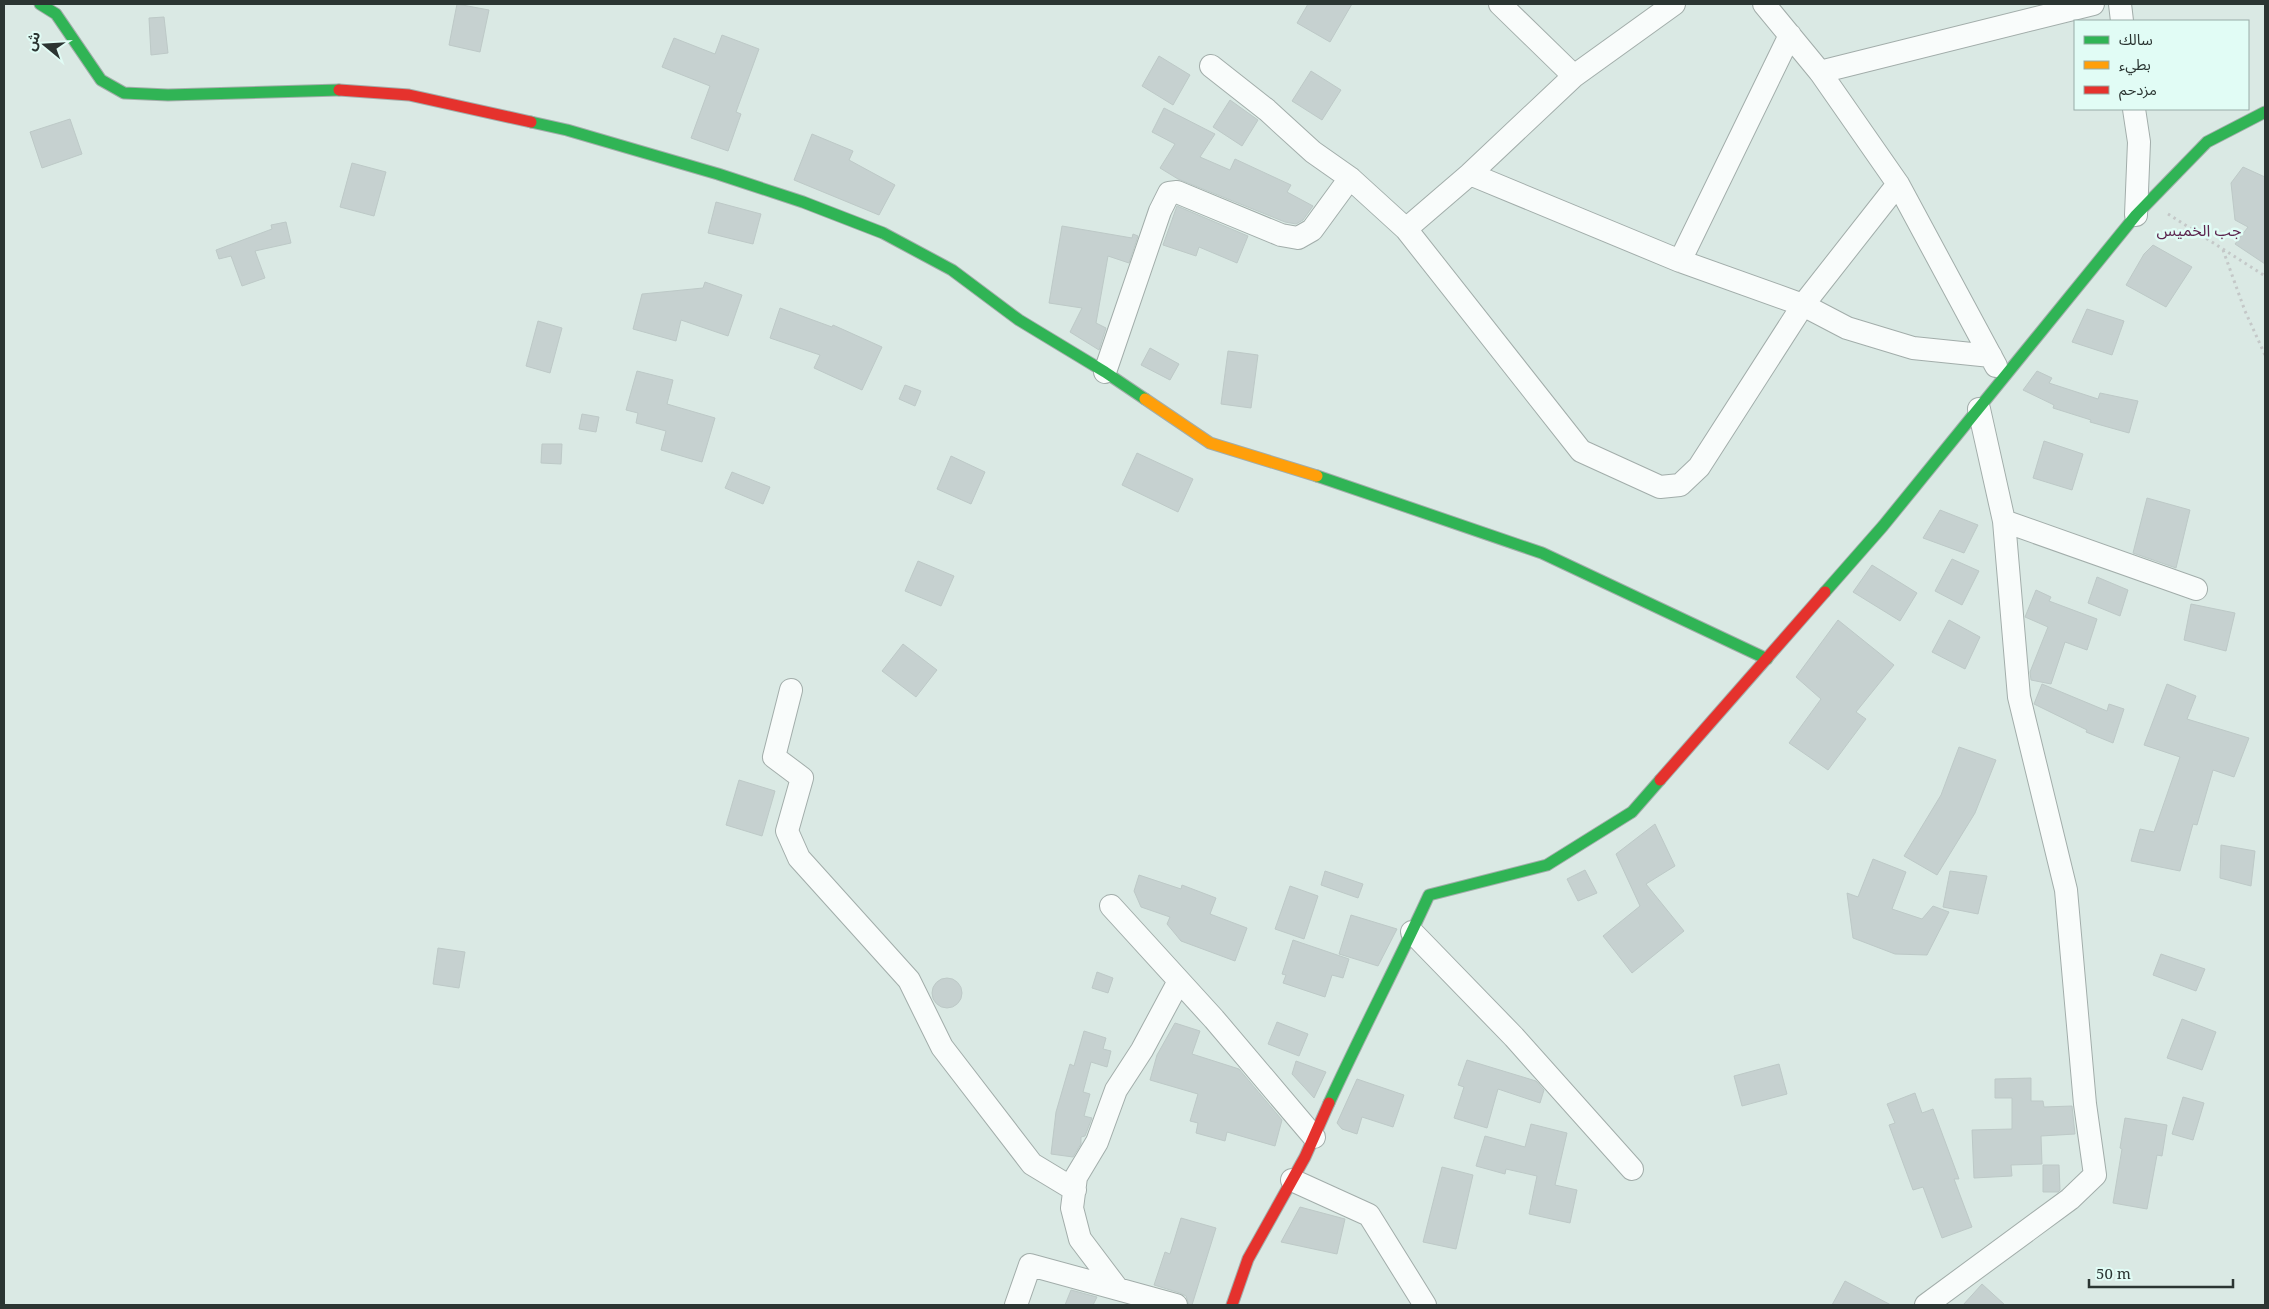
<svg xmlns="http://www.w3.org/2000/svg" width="2269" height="1309" font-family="'Noto Serif','Noto Sans Arabic',serif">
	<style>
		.building { fill: #c6d1d0; stroke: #bdc9c7 }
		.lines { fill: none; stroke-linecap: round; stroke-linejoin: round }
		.street-casing { stroke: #a2adaa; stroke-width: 24 }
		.fast-casing { stroke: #a2adaa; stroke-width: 13 }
		.slow-casing { stroke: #a2adaa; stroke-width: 13 }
		.jam-casing { stroke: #a2adaa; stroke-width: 13 }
		.path { stroke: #c4c8c8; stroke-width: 3; stroke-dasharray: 2.5 4; stroke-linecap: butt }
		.street { stroke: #f9fcfb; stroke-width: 22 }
		.fast { stroke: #30b455; stroke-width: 11 }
		.slow { stroke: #ff9f0a; stroke-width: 11 }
		.jam { stroke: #e5322d; stroke-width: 11 }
		.labels { text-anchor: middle; stroke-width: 5; stroke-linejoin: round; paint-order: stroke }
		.quarter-label { font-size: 16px; fill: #5d254f; stroke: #e1fcf5 }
	</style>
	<rect width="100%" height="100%" fill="#dae9e4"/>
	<!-- building -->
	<path class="building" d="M457,4L489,10L480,52L449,45Z
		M1308,4H1352L1330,42L1297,23Z
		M164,17L168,53L151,55L149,18Z
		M722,35L759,49L736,112L741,114L728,151L691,138L710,86L662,67L674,38L715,54Z
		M1159,56L1190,75L1173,105L1142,86Z
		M1311,71L1341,90L1322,120L1292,101Z
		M1230,100L1258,120L1242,146L1213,127Z
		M1164,108L1215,134L1200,157L1230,170L1235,159L1291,185L1287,192L1313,206L1303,220L1296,224L1285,222L1178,179L1160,168L1175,144L1152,132Z
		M70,119L82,154L42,168L30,132Z
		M812,134L853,151L849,160L895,185L879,215L794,180Z
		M352,163L386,172L374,216L340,207Z
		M2243,167L2265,177V264L2235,244L2248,227L2235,220L2231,183Z
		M716,202L761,214L753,244L708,233Z
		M1177,206L1248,236L1237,263L1199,247L1196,256L1163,245Z
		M286,222L291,243L255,251L265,278L242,286L231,256L219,259L216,250L272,229L271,225Z
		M1062,226L1132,238L1133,234L1138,236L1129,263L1108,256L1096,323L1106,328L1099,350L1070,332L1082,308L1049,303Z
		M2153,245L2192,267L2166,307L2126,285L2144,254Z
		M705,282L742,295L728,336L681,320L676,341L633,329L642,294L703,288Z
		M780,308L832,327L833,325L882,347L862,390L814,368L820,355L770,338Z
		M2087,309L2124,321L2112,355L2072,342Z
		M538,321L562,328L550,373L526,366Z
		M1150,348L1179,364L1170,380L1141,365Z
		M1228,351L1258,355L1251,408L1221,404Z
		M637,371L673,380L667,404L715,418L702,462L661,450L666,431L636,423L638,413L626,410Z
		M2037,371L2052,378L2049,383L2098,399L2100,393L2138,401L2129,433L2090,422L2091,420L2053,408L2054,405L2023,390Z
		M905,385L921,391L915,406L899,399Z
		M582,414L599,417L596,432L579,429Z
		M2044,441L2083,454L2072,490L2033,478Z
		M542,444H562L561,464L541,463Z
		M1137,453L1193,479L1178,512L1122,485Z
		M951,456L985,472L971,504L937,489Z
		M732,472L770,487L763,504L725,488Z
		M2147,498L2190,510L2176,568L2133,553Z
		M1940,510L1978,525L1964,553L1923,538Z
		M1952,559L1979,571L1962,605L1935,591Z
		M918,561L954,576L941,606L905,591Z
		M1872,565L1917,593L1900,621L1853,592Z
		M2097,577L2128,590L2120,616L2088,603Z
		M2036,590L2051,597L2049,601L2097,619L2087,650L2065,642L2051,684L2031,680L2030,672L2048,627L2025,617Z
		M2191,604L2235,613L2226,651L2184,640Z
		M1838,620L1894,665L1856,712L1866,719L1828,770L1789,743L1821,699L1796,677Z
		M1949,620L1980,637L1965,669L1932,652Z
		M903,644L937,670L916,697L882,671Z
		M2042,684L2107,711L2109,704L2124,709L2113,743L2086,732L2087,730L2034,704Z
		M2167,684L2196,696L2187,719L2249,738L2234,777L2213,770L2197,825L2193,824L2180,871L2131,861L2140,829L2154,832L2180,757L2144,745Z
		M1959,747L1996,760L1975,813L1937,875L1904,856L1941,795Z
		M739,780L775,791L762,836L726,825Z
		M1655,824L1675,866L1646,884L1684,931L1632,973L1603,936L1640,906L1616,854Z
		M2221,845L2255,851L2251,886L2220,878Z
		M1873,859L1906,872L1892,909L1922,919L1933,906L1949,912L1927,955L1895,954L1853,938L1847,893L1858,897Z
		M1585,870L1597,893L1578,901L1567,879Z
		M1325,871L1363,884L1358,898L1321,885Z
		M1950,871L1987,876L1978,914L1943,907Z
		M1139,875L1181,889L1182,885L1216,898L1210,914L1247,928L1235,961L1181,941L1167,924L1170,917L1141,907L1134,891Z
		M1290,886L1318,896L1304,939L1275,929Z
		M1351,915L1397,929L1378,966L1339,954Z
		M1293,940L1349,959L1343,978L1332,975L1325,997L1283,983L1286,975L1282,974Z
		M438,948L465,952L459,988L433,984Z
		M2161,954L2205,969L2196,991L2153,975Z
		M1097,972L1113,978L1108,993L1092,988Z
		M932 993a15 15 0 1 1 30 0a15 15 0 1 1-30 0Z
		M2182,1019L2216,1032L2202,1070L2167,1058Z
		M1277,1022L1308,1034L1299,1056L1268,1044Z
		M1175,1023L1200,1031L1192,1054L1239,1069L1282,1120L1275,1146L1227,1132L1225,1141L1196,1133L1198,1123L1190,1121L1198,1094L1150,1080L1157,1055Z
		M1084,1031L1106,1038L1103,1049L1111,1051L1107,1067L1091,1062L1083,1092L1090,1094L1084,1116L1092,1118L1085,1136L1081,1137V1144L1073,1157L1051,1154L1056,1112L1070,1064L1074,1066Z
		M1467,1060L1536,1081L1544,1090L1540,1103L1498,1089L1487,1128L1454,1118L1464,1087L1458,1085Z
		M1296,1061L1326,1072L1314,1098L1292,1074Z
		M1779,1064L1787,1094L1742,1106L1734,1076Z
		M2031,1078V1101H2043L2044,1107L2072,1106L2075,1134L2041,1136L2042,1164L2011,1165L2012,1176L1974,1178L1972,1130L2012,1129V1098H1995V1079Z
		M1357,1079L1404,1095L1393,1127L1362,1117L1357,1134L1342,1129L1337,1123Z
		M1915,1093L1922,1113L1933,1109L1959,1179H1954L1972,1227L1942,1238L1923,1187L1913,1190L1889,1125L1895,1123L1887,1104Z
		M2183,1097L2204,1103L2193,1140L2172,1134Z
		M2125,1118L2167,1125L2162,1156L2157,1155L2147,1209L2113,1203L2122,1149L2120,1148Z
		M1531,1124L1567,1133L1555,1185L1577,1190L1570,1223L1529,1214L1537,1176L1506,1169L1505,1174L1476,1166L1485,1136L1525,1147Z
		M2043,1165H2059L2060,1190L2058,1192H2043Z
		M1442,1167L1473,1175L1456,1249L1423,1242Z
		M1300,1207L1345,1219L1337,1254L1281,1242Z
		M1181,1218L1216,1228L1192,1305H1189L1186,1296L1180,1293L1154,1285L1165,1252L1170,1254Z
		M1845,1281L1891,1305H1832Z
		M1982,1284L2005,1305H1963Z
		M1071,1290L1097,1297L1093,1305H1065Z"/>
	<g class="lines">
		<defs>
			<path id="street" d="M1500,4L1574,76
				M1764,4L1820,72L1898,184L1996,366
				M2120,4L2122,21
				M1211,66L1267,110L1313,152L1350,178L1406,229L1581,451L1660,487L1680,485L1699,467L1803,305L1898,184
				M1820,72L2093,4
				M2134,109L2139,142L2136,215
				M1470,174L1680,261L1803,305L1847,328L1913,348L1991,356
				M1406,229L1470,174L1574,76L1674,4
				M1680,261L1790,35
				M1105,372L1160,211L1169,193L1177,192L1281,235L1298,238L1312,230L1350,178
				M2004,521L2196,589
				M791,690L774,757L802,778L787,831L799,858L909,980L942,1047L1032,1164L1075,1190
				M1111,906L1214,1019L1314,1137
				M1412,932L1514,1037L1632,1169
				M1292,1180L1369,1215L1425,1305
				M1117,1288L1080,1239L1072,1208L1076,1177L1097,1142L1116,1090L1142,1050L1179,981
				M1016,1305L1030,1265L1176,1305
				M1926,1305L2070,1199L2095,1175L2085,1104L2066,890L2019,697L2004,521L1979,409"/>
			<path id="fast" d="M40,4L56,14L101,80L124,93L168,95L339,90
				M531,122L567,130L718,174L803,202L883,233L952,270L1019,320L1105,372L1145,399
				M1317,476L1542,553L1767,659
				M1825,592L1883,526L2136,215L2207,142L2265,112
				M1329,1103C1361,1033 1397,965 1429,895L1547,865L1632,812L1660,780"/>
			<path id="slow" d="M1145,399L1210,443L1317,476"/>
			<path id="jam" d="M339,90L409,95L531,122
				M1660,780L1825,592
				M1232,1305L1248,1259L1305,1157L1329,1103"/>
		</defs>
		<!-- street casing -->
		<use href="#street" class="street-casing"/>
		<!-- fast casing -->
		<use href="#fast" class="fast-casing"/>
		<!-- slow casing -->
		<use href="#slow" class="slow-casing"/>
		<!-- jam casing -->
		<use href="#jam" class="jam-casing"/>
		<!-- path -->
		<path class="path" d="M2168,214L2265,276
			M2223,250L2245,311L2265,355"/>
		<!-- street -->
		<use href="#street" class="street"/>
		<!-- fast -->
		<use href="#fast" class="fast"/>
		<!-- slow -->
		<use href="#slow" class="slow"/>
		<!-- jam -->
		<use href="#jam" class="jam"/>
	</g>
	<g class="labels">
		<!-- quarter labels -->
		<g class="quarter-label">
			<text x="2199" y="236">جب الخميس</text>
		</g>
	</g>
	<!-- border -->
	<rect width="2269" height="1309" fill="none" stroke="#2b3532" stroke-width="10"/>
	<!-- legend -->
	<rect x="2074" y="20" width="175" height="90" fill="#e1fcf5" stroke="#98aca7"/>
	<rect x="2084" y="36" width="25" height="8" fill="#30b455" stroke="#98aca7"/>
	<text x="2119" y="45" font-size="15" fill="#2b3532">سالك</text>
	<rect x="2084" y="61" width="25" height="8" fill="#ff9f0a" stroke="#98aca7"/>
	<text x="2119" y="70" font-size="15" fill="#2b3532">بطيء</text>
	<rect x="2084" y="86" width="25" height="8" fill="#e5322d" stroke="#98aca7"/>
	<text x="2119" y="95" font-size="15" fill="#2b3532">مزدحم</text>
	<!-- north arrow -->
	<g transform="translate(45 45) rotate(288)" stroke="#e1fcf5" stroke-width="4" paint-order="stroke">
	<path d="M0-4L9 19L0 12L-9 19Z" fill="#2b3532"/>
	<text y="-8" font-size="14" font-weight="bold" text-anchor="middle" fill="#2b3532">ش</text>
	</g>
	<!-- scale -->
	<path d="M2089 1279v8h144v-8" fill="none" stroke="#2b3532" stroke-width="2.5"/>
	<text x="2096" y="1279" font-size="15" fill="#2b3532" stroke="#e1fcf5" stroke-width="4" paint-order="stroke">50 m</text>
</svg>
